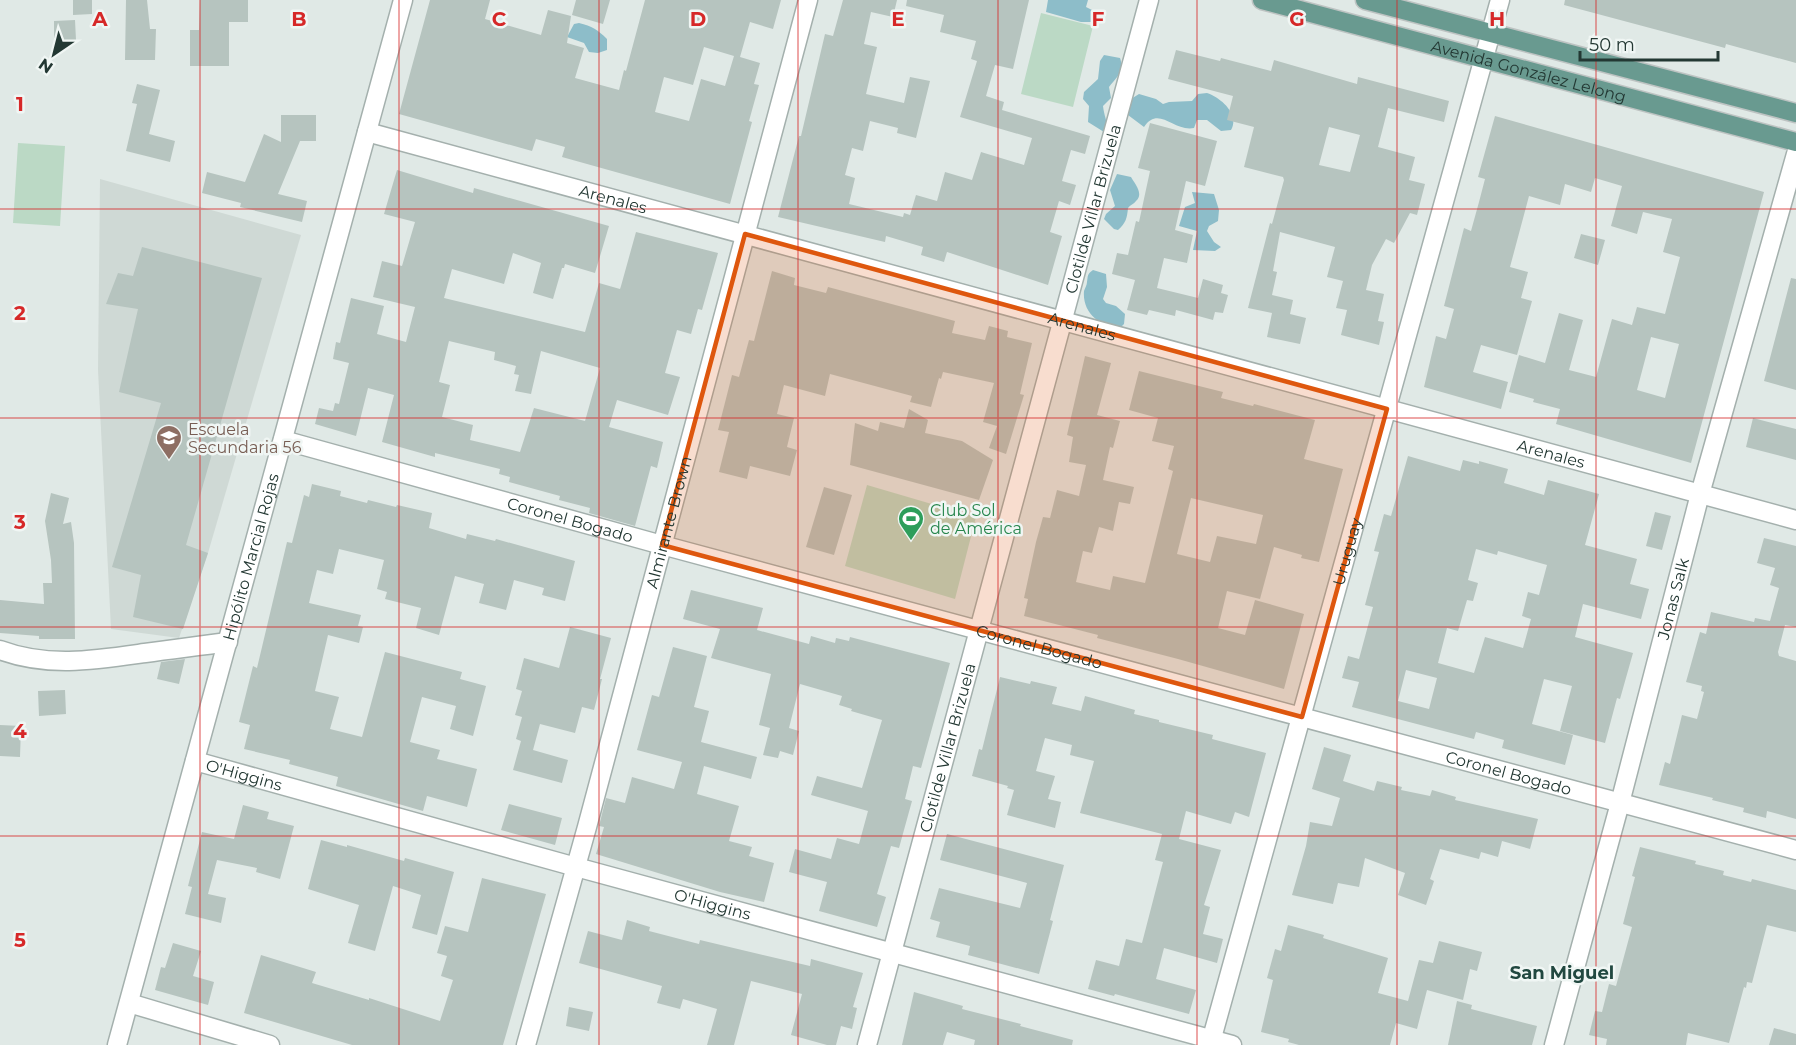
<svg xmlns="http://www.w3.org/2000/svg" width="1796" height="1045" font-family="Montserrat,sans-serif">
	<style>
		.built { fill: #cfd9d5 }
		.garden { fill: #bbd9c5 }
		.water { fill: #8dbdc9 }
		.building { fill: #b6c4bf; fill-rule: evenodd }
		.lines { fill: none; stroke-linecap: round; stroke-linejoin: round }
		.minor-casing { stroke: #a4b0ad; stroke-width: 21 }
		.major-casing { stroke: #bdc3c2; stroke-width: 21 }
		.minor { stroke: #fff; stroke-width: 18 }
		.major { stroke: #699a90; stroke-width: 18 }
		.marked { fill: #de570e; fill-opacity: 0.2; stroke: #de570e; stroke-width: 4.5; stroke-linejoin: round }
		.grid { fill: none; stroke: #d62828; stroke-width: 1.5; stroke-opacity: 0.55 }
		.labels { text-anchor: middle; stroke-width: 5; stroke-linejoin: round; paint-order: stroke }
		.street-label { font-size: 16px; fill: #233833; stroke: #f0f6f4 }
		.education-label { font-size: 16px; fill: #785e54; stroke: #f0f6f4; text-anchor: start }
		.leisure-label { font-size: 16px; fill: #27864d; stroke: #f0f6f4; text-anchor: start }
		.neighbourhood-label { font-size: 18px; font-weight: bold; fill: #214840; stroke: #f0f6f4 }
		.grid-label { font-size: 20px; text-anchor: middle; font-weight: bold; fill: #d62828; stroke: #f0f6f4; stroke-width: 5; stroke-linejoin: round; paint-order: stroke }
	</style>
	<rect width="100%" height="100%" fill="#e0e9e6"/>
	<!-- built -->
	<path class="built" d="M100,179L301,235L208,553L179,638L111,629L98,370Z"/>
	<!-- garden -->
	<path class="garden" d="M1041,13L1093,26L1073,107L1021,94Z
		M18,143L65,146L60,226L13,223Z
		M867,485L976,517L955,599L845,566Z"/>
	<!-- water -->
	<path class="water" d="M1048,0H1088L1086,7L1094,11L1095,22H1081L1046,12Z
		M579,23C592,26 598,30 607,39V50L598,53L589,52L584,43L567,37L574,24Z
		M1104,55L1120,58C1125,72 1116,78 1109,87L1111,98L1103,106C1104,115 1107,121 1108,130L1104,132L1088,122L1089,106L1083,99L1084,92L1098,79L1100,61Z
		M1207,93C1221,98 1240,114 1231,130L1221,131L1207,120H1197L1194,128C1173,132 1159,105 1144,127L1128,115L1125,107L1131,99L1139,94L1156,99L1163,104L1169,102L1192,101L1198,94Z
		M1117,174L1131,177C1135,184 1144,194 1136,201C1134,204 1130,205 1128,208C1127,218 1126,223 1118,230L1114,229L1104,219L1106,214L1115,206L1110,190Z
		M1192,192L1214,194L1219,210L1218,221L1209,226L1207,231L1214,242L1221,247L1215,251L1193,250L1197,231L1179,226L1185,207L1195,203Z
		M1093,270L1106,274L1107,287L1103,299L1106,303L1116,306L1125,314L1124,324L1121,327C1101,328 1082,313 1084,291C1085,288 1087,285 1087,282C1088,276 1087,274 1093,270Z"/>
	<!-- building -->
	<path class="building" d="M73,0H92V14L73,15Z
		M126,0H147L150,29H156L155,60H125Z
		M200,0H248V22H229V66H190V30H199Z
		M430,0H490L485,19L541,35L548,10L571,16L567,43L584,48L575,78L619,90L624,70L626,71L645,0H781L773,29L750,22L740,57L760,63L754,84L759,85L749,121L752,122L730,204L562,157L565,147L536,139L532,151L399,114ZM704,47L734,56L725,86L701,79L689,121L655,112L664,77L693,85Z
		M576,0H610L603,24L572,15Z
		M843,0H897L893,17L871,12L864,44L877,47L866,94L904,103L910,77L930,81L916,138L897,133L898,128L870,121L863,151L852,148L845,175L855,178L849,204L903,217L904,213L910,215L916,195L937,201L945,172L972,180L981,152L1024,165L1032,138L960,117L977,61L971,59L976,41L940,32L944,15L906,6L907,0H1029L1013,69L995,65L986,96L1004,102L1002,110L1090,136L1085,154L1071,150L1062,181L1076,185L1070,205L1059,201L1050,232L1062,236L1048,285L947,252L944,262L921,255L923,247L886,236L885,242L778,217L799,136H801L825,34L833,36Z
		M1565,0H1796V63L1726,44L1725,48L1564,5Z
		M75,20L76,40L54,41V21Z
		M1176,50L1220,61L1221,58L1271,71L1274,60L1357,84L1358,77L1449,101L1444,122L1388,108L1378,147L1415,157L1409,180L1425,184L1417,215L1410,213L1394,243L1386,239L1372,265L1366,290L1384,294L1378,321L1384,322L1379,345L1341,335L1347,310L1336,308L1343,281L1327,277L1335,247L1280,232L1273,271L1277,272L1272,295L1293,300L1290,314L1306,318L1300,344L1267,337L1272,313L1248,308L1270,223L1272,224L1284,180L1283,177L1244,167L1254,127L1227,120L1233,96L1168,79ZM1329,127L1360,135L1350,172L1319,165Z
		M137,84L160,90L149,134L175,141L170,162L126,151L137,104L132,103Z
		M281,115H316V141H300L278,194L307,201L302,222L240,207L241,203L202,193L207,172L245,182L264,134L281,142Z
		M1495,116L1764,192L1691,463L1556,424L1560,409L1533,402L1534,399L1509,392L1519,355L1545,363L1559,313L1583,320L1569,370L1596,377L1612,319L1632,325L1637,307L1665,314L1680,257L1663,252L1672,219L1643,212L1637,234L1611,226L1622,186L1595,178L1591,192L1565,184L1560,205L1529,196L1510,267L1528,272L1521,298L1532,301L1517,355L1481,345L1473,372L1508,382L1501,409L1424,387L1436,336L1446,339L1454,309L1444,306L1464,228L1471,231L1479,202L1485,179L1478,177ZM1651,337L1679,344L1665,398L1637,390Z
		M1150,123L1217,141L1205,186L1186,181L1175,230L1193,235L1187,263L1164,258L1157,288L1198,298L1203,279L1223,285L1221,293L1228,295L1223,313L1215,312L1213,320L1176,310L1175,316L1149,310L1147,315L1127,310L1135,280L1112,274L1117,253L1128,255L1136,221L1139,222L1150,171L1138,168Z
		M397,170L473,193L474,188L609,226L595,273L565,264L564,268H562L553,299L533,293L541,263L513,253L504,284L452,269L444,298L585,332L599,283L620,289L621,286L636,232L718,253L702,310L698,309L691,334L677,330L665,373L680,377L668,415L617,400L609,427L663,442L657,468L651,466L635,526L589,513L590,508L559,500L560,496L509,482L510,477L499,474L500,469L435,453V457L382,442L394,395L368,388L356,436L315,424L319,408L333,411L335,403L339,404L349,363L333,359L336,342L340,343L351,298L384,306L377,334L406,342L415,307L373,297L382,261L402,266L415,222L384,214ZM449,341L495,352L494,360L516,366L514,374L519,375L515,391L531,394L541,351L600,368L585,421L534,408L520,452L470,440L473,425L442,417L450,385L439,382Z
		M1581,234L1605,240L1598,265L1574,258Z
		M142,247L262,278L186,545L208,553L183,629L133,617L141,575L112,567L161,403L119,392L138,309L106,304L118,273L133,276Z
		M772,271L795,278L794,285L826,293L828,287L955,321L952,333L985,340L989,326L1008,331L1007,337L1032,343L1020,394L1024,395L1006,454L989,448L997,426L983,422L994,383L943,372L941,379L939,378L931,407L910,402L912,396L830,374L825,396L784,385L777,414L794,418L787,447L797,450L790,476L750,466L747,479L719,472L729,432L718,430L732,375L739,377L749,340L754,341Z
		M1791,278L1796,279V390L1764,381Z
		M1085,356L1111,363L1097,415L1120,421L1113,448L1110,447L1103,480L1134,487L1130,504L1119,502L1113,531L1099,527L1092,553L1083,551L1076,582L1110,590L1113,576L1145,583L1173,471L1168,469L1174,446L1152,441L1158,418L1129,410L1139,371L1223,392L1221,398L1253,406L1254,404L1315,420L1304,459L1343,469L1319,562L1301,558L1302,555L1274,547L1260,599L1227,591L1218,628L1245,635L1255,600L1304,614L1284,689L1178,659L1097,638L1098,635L1024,616L1028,599L1024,598L1036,542L1043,517L1050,518L1057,490L1079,496L1086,465L1069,462L1073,437L1067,435ZM1191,498L1263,515L1256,544L1217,536L1210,562L1177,554Z
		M909,409L928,420L925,433L962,441L993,460L979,500L850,465L855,423L878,431L880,422L904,428Z
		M1753,418L1796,429V460L1746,447Z
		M1408,456L1460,471L1463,460L1479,464V461L1508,469L1504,483L1544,495L1548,480L1599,494L1585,545L1637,559L1630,584L1649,589L1641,619L1583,604L1575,637L1633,653L1620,699L1617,698L1605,743L1560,731L1572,686L1544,679L1532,724L1573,735L1565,765L1502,748L1504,740L1476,732L1474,739L1352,707L1359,682L1342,678L1348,656L1359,659L1373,607L1365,605L1379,552L1374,551L1384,514L1391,516ZM1476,549L1497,555L1498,551L1547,565L1539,595L1528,592L1522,616L1531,619L1523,648L1485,637L1474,673L1438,663L1447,628L1458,631L1467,600L1473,601L1478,583L1468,580ZM1406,670L1437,678L1429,709L1398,701Z
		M312,484L341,491L340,496L367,503L368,500L396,507L397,505L432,513L429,528L466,539L467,534L495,541L496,539L575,561L565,601L542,595L544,588L514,580L506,610L479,603L484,584L455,576L439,635L416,628L421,608L385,599L387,592L377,589L384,560L339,549L333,574L317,570L309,603L361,615L358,626L363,627L359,643L328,635L315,691L339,697L330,729L362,737L385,652L462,672L460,679L486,686L473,736L450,729L456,706L422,697L410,742L440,750L437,759L477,769L467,807L427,796L423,811L336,786L338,777L289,764L290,760L244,749L250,725L239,722L253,666L257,668L287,542L292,543L304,495L309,497Z
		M824,487L852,495L834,555L806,547Z
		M51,493L69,498L63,524L71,522L74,543L75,639H39V636L0,633V600L44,604L43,583H52L51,560L45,521Z
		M1655,512L1671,516L1662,550L1646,546Z
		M1764,538L1796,546V627L1785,625L1778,652L1779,656L1796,661V819L1767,811L1766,818L1743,812L1744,808L1712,800L1713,798L1659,785L1665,762L1670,764L1682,715L1697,719L1704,692L1701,691L1702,686L1686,682L1700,632L1706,634L1711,612L1754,622L1755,618L1770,621L1779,588L1770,585L1775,568L1757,563Z
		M691,590L763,608L757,630L809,644L811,636L835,643L836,638L849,641L850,637L950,663L921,768L913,766L905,799L912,801L899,848L891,846L877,894L886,897L877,927L819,911L827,882L789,872L795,849L831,859L837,838L859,844L868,811L811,795L817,776L862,788L882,720L851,711L852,709L839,705L842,696L800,684L789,728L799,731L793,755L780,751L778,758L763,755L770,728L759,725L771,674L711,658L720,629L683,619Z
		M570,627L611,638L600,679H602L594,710L582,707L575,733L540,724L533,750L568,760L562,783L513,770L521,741L516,739L522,717L515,715L522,691L516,689L524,658L559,668Z
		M673,647L707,656L694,707L709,711L701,742L757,757L751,779L704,766L697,794L739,806L729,841L752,847L749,856L774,863L764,902L720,892L596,854L604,827L599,826L606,798L625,803L632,777L674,789L682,762L637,750L652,695L659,697Z
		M185,659L179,684L157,679L161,662Z
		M1000,677L1030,684L1031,681L1057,687L1052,704L1081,711L1085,696L1135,710L1134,714L1159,720V722L1213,735L1212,739L1266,753L1249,817L1235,812L1231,824L1186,811L1179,839L1221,850L1204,905L1210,907L1203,934L1223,939L1217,963L1164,948L1156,979L1196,990L1189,1014L1115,994L1114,996L1088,989L1096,960L1119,966L1126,939L1142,943L1163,862L1155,860L1162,834L1080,813L1094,761L1070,755L1072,745L1045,738L1036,771L1055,776L1048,799L1061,802L1055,828L1007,815L1014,790L1007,788L1008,786L972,776L979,749L982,750Z
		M65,690L66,714L39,716L38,691Z
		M0,725L21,726L20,757L0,756Z
		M1324,747L1351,755L1343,781L1374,791L1377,781L1402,787L1401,790L1430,796L1432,790L1456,797L1455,800L1538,819L1530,849L1502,841L1498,857L1481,852L1479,859L1440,849L1430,879L1434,881L1426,905L1398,895L1405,873L1365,858L1359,887L1338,883L1333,904L1292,895L1306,846L1310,822L1332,826L1340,798L1312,789Z
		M509,804L562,818L555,845L501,830Z
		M243,805L269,812L267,819L294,826L280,879L256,872L257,868L217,860L208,894L226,898L221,923L185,914L192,887L188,886L202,832L234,839Z
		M947,834L1064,865L1050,920L1053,921L1039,974L968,955L970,946L936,937L940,922L930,919L939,888L1020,908L1027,883L940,860Z
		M321,840L347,847V845L404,861L405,858L454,872L437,935L412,928L421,895L393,886L375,951L348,943L359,905L308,889Z
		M1640,847L1696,861L1695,864L1724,871L1723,875L1751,882L1752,879L1796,890V932L1767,925L1752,983L1747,982L1746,988L1744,987L1729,1043L1688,1033L1686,1045H1606L1607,1039L1589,1035L1595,1011L1602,1012L1609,984L1616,986L1632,927L1623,924L1635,877L1632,876Z
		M482,878L546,894L503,1045H352L244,1013L261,955L316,972L312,983L369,1000V998L440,1021L453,980L441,976L447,956L437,953L445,926L468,932Z
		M627,920L650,927L649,931L699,944L700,940L810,966L811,959L863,973L853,1007L857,1008L852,1029L841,1026L836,1045H827L791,1035L802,994L751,981L734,1045H707L717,1009L683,999L680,1009L657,1003L662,986L579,963L588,931L622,940Z
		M1288,925L1324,935L1323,938L1388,958L1378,993L1408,1001L1419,960L1433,963L1439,941L1482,952L1477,971L1470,969L1463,1000L1427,990L1417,1029L1396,1023L1390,1045H1299L1288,1042L1289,1039L1261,1032L1273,980L1267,978L1275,949L1281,951Z
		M173,943L201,951L193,976L214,982L208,1005L155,990L161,967L165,968Z
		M914,992L963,1006L962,1009L1021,1024L1020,1026L1073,1040L1072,1045H974L975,1040L947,1032L943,1045H902Z
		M1457,1001L1472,1005L1471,1009L1537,1026L1532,1045H1448Z
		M569,1007L593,1012L589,1031L566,1026Z
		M1774,1028L1796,1034V1045H1769Z"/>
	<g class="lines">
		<defs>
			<g id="minor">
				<path id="s1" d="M367,132L1796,520"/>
				<path id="s2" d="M283,440L662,545L1796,850"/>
				<path d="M0,650C48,668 96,660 145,653C173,649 200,646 228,642"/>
				<path id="s3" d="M195,761L576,867L1232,1045"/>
				<path d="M129,1003L270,1045"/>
				<path id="s4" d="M117,1045L403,0"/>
				<path id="s5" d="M526,1045L587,827L808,0"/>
				<path id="s6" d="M867,1045L1149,0"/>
				<path id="s7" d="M1210,1045L1500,0"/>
				<path id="s8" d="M1554,1045L1620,803L1700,494L1796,154"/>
			</g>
			<g id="major">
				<path id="s9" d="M1262,0L1796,142"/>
				<path d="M1365,0L1796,113"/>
			</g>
		</defs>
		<!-- minor casing -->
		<use href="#minor" class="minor-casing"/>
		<!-- major casing -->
		<use href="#major" class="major-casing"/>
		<!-- minor -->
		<use href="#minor" class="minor"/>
		<!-- major -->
		<use href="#major" class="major"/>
	</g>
	<!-- marked area -->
	<path class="marked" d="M745,234L1387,409L1302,717L662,545Z"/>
	<!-- grid -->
	<path class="grid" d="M200,0V1045M399,0V1045M599,0V1045M798,0V1045M998,0V1045M1197,0V1045M1397,0V1045M1596,0V1045M0,209H1796M0,418H1796M0,627H1796M0,836H1796"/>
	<!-- icons -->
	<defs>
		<symbol id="school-pin" viewBox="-11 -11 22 30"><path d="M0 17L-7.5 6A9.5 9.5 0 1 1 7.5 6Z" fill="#8d6e63" stroke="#f0f6f4"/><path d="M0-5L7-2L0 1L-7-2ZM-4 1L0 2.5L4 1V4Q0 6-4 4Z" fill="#fff"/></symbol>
		<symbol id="stadium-pin" viewBox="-11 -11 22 30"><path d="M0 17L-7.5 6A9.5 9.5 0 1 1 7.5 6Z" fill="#2e9e5b" stroke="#f0f6f4"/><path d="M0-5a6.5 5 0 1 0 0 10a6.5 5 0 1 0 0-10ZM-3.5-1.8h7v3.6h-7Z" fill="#fff"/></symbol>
	</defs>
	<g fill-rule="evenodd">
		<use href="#school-pin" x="154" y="423" width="30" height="40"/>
		<use href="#stadium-pin" x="896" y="504" width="30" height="40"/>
	</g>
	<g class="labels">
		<!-- street labels -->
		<g class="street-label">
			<text dy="6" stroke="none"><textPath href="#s9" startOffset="276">Avenida González Lelong</textPath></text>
			<text dy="6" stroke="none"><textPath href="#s1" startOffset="255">Arenales</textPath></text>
			<text dy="6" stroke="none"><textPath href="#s6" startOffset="866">Clotilde Villar Brizuela</textPath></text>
			<text dy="6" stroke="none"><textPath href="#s1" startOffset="741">Arenales</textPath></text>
			<text dy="6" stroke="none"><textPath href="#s1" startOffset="1227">Arenales</textPath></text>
			<text dy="6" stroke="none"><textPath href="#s2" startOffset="298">Coronel Bogado</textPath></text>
			<text dy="6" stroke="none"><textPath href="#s5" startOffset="542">Almirante Brown</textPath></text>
			<text dy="6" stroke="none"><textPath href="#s7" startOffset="512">Uruguay</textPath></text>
			<text dy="6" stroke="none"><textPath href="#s4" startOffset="506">Hipólito Marcial Rojas</textPath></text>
			<text dy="6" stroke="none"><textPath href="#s8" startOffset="462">Jonas Salk</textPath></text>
			<text dy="6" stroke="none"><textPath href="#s2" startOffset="784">Coronel Bogado</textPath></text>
			<text dy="6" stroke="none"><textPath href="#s6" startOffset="308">Clotilde Villar Brizuela</textPath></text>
			<text dy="6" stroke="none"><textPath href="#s2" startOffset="1270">Coronel Bogado</textPath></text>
			<text dy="6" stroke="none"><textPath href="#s3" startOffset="51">O'Higgins</textPath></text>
			<text dy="6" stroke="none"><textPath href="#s3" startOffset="537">O'Higgins</textPath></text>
		</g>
		<!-- education labels -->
		<g class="education-label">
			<text x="188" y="435">Escuela<tspan x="188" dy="18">Secundaria 56</tspan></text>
		</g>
		<!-- leisure labels -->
		<g class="leisure-label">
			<text x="930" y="516">Club Sol<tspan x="930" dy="18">de América</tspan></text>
		</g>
		<!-- neighbourhood labels -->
		<g class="neighbourhood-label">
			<text x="1562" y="979">San Miguel</text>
		</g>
	</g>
	<g class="grid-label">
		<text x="100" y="26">A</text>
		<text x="299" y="26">B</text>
		<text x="499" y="26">C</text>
		<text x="698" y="26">D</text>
		<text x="898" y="26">E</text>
		<text x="1098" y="26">F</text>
		<text x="1297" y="26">G</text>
		<text x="1497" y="26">H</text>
		<text x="20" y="111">1</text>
		<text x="20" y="320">2</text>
		<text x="20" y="529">3</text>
		<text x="20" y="738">4</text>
		<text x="20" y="947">5</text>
	</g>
	<!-- north arrow -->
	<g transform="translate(54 54) rotate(215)" stroke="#f0f6f4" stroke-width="4.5" paint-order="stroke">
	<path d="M0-4.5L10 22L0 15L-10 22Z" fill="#233833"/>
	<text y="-9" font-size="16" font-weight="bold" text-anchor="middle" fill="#233833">N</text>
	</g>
	<!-- scale -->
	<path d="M1580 51v9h138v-9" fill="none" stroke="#233833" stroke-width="3"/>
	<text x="1589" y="51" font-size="18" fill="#233833" stroke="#f0f6f4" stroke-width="4.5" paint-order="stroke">50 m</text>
</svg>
